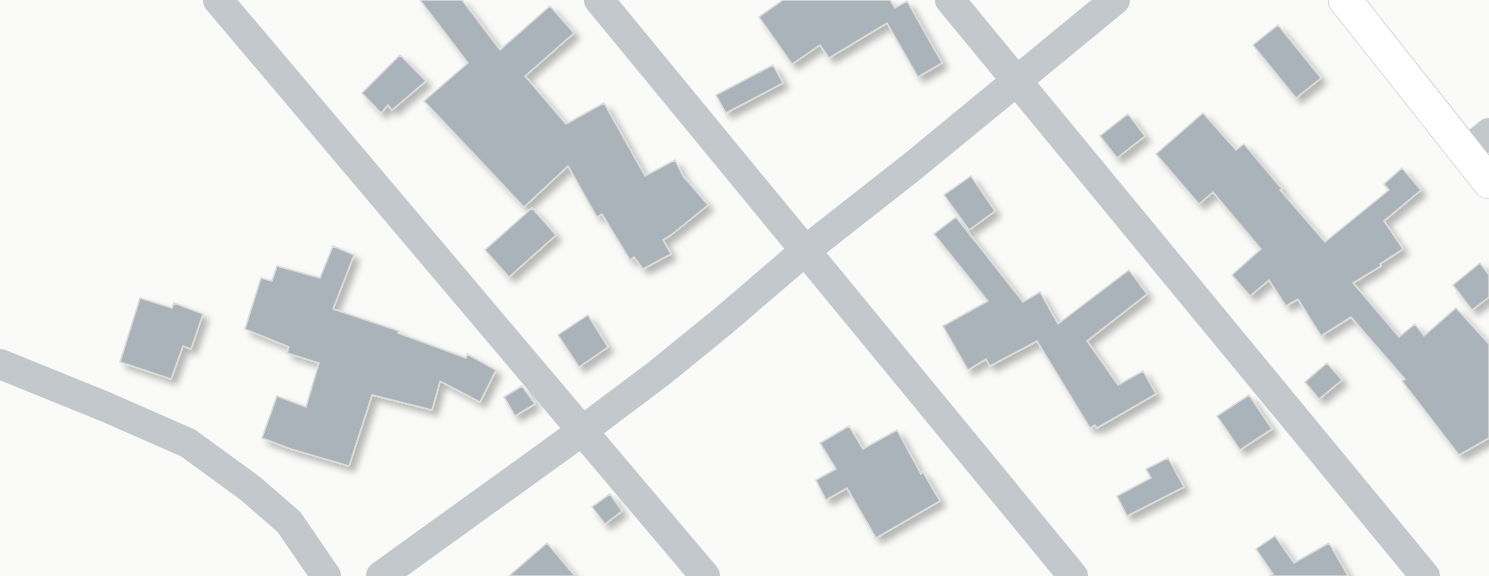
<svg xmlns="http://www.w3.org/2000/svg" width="1489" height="576" font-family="Ubuntu,sans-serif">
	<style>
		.building { fill: #aab3b9; stroke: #dcdcda; stroke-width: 1.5; filter: url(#shadow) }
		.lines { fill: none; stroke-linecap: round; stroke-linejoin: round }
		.secondary-casing { stroke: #b3babf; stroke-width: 34 }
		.street { stroke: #c3c8cc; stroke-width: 30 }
		.secondary { stroke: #fff; stroke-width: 33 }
	</style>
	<defs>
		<filter id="shadow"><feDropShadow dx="5.5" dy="5.5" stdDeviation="3" flood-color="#0004"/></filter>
	</defs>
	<rect width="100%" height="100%" fill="#fafaf8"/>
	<!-- building -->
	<path class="building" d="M420,0H462L500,50L550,6L574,33L525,76L566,124L604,103L645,176L675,160L683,176L708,205L671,235L663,240L671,254L643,269L634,257L630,260L602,214L597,217L568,166L524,207L424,101L468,63Z
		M783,0H890L895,8L907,1L942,63L918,77L887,23L829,58L820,45L792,64L759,17Z
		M1278,25L1321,78L1296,98L1253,45Z
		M400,55L426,81L392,110L388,105L381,113L362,93Z
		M773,65L783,83L726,113L716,95Z
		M1203,113L1236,150L1244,144L1282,189L1280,190L1325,242L1389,190L1384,184L1402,168L1421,190L1384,221L1403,249L1380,264L1381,266L1353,283L1399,337L1415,324L1424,336L1456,308L1489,344V438L1459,455L1402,381L1405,379L1351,317L1321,336L1298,299L1286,306L1269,280L1250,296L1232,275L1261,249L1213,192L1199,204L1156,154Z
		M1128,114L1145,136L1117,158L1100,136Z
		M971,176L995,211L969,230L944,195Z
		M532,208L556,235L509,277L485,250Z
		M956,217L1023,302L1040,292L1058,324L1129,270L1147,294L1087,341L1118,385L1143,371L1156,394L1097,428L1095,425L1090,428L1037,341L990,366L986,359L968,370L943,326L988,301L934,234Z
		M333,246L354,255L333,309L399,331L398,333L466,358L467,354L496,370L480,402L440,381L432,410L372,395L349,466L291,449L262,438L277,396L306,407L319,363L287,353L289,347L245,329L261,278L272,281L277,266L320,278Z
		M1480,263L1489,275V297L1472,310L1453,285Z
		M140,298L172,308L174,303L203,314L191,349L183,346L171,379L120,362Z
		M588,315L608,347L579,367L558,335Z
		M1327,363L1342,380L1319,399L1305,382Z
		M522,386L535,404L515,416L504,397Z
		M1249,395L1272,429L1240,450L1217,416Z
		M849,426L863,449L897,430L921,474L923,472L940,501L876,538L847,488L826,500L816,480L836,469L820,443Z
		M1168,458L1184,487L1127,516L1117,496L1151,478L1146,469Z
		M610,494L622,511L605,524L592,507Z
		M1275,536L1294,563L1329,543L1348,576H1270L1273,574L1256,549Z
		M547,543L575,576H509Z"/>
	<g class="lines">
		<defs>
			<path id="secondary" d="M1345,0L1489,182"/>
		</defs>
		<!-- secondary casing -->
		<use href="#secondary" class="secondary-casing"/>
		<!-- street -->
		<path class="street" d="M218,0L705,576
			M599,0L1073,576
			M950,0L1425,576
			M1466,152L1489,133
			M0,364L106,407L188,443L251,489L289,522L326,576
			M381,576L582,431L658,374L722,322L806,250L913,166L1115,0"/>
		<!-- secondary -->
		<use href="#secondary" class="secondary"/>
	</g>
</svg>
